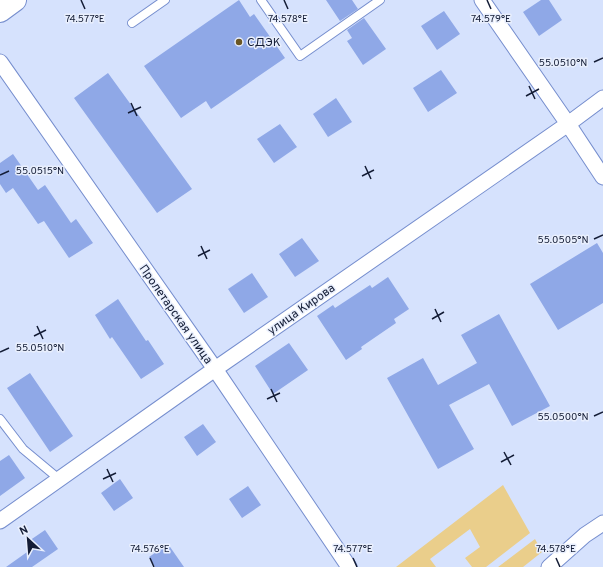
<svg xmlns="http://www.w3.org/2000/svg" width="603" height="567" font-family="Overpass,sans-serif">
	<style>
		.green { fill: #eace8b }
		.building { fill: #8fa8e7 }
		.lines { fill: none; stroke-linecap: round; stroke-linejoin: round }
		.lane-casing { stroke: #768ece; stroke-width: 10 }
		.street-casing { stroke: #768ece; stroke-width: 17 }
		.secondary-casing { stroke: #768ece; stroke-width: 24 }
		.lane { stroke: #fff; stroke-width: 8 }
		.street { stroke: #fff; stroke-width: 15 }
		.secondary { stroke: #fff; stroke-width: 22 }
		.ticks { fill: none; stroke: #141d36; stroke-width: 1.5 }
		.poi-dot { fill: #6a5624; stroke: #e9effd; stroke-width: 1.5 }
		.labels { text-anchor: middle; stroke-width: 3; stroke-linejoin: round; paint-order: stroke }
		.poi-label { font-size: 12px; fill: #141d36; stroke: #e9effd; text-anchor: start }
		.street-label { font-size: 12px; fill: #141d36; stroke: #e9effd }
		.ticks-label { font-size: 10px; text-anchor: middle; fill: #141d36; stroke: #e9effd; stroke-width: 3; stroke-linejoin: round; paint-order: stroke }
	</style>
	<rect width="100%" height="100%" fill="#d6e2fd"/>
	<!-- green -->
	<path class="green" d="M503,485L530,533L486,567H472L465,558L480,547L470,529L430,559L436,567H396Z
		M535,539L542,552L523,567H498Z"/>
	<!-- building -->
	<path class="building" d="M239,0L250,17L254,14L285,58L211,109L206,101L181,118L144,66Z
		M326,0H352L358,9L340,21Z
		M541,0H549L562,20L539,36L523,12Z
		M444,11L460,34L437,50L421,26Z
		M364,18L386,49L363,65L347,41L352,38L347,30Z
		M441,70L457,93L428,112L413,88Z
		M108,73L192,189L157,213L74,98Z
		M336,98L352,122L328,137L313,114Z
		M280,124L297,147L274,163L257,139Z
		M13,154L38,190L45,185L71,223L76,219L93,243L69,258L44,221L38,224L13,188L6,193L0,184V163Z
		M302,238L319,261L295,277L279,254Z
		M597,243L603,253V303L558,330L530,284Z
		M252,273L268,297L244,313L228,289Z
		M388,277L409,309L394,319L396,323L361,347L362,349L346,360L317,316L333,305L335,308L370,285L372,288Z
		M118,299L146,341L148,340L164,364L141,379L112,337L110,339L95,315Z
		M499,314L550,406L512,426L489,384L449,405L474,449L438,469L387,378L423,358L438,385L477,363L461,335Z
		M289,343L308,370L273,394L255,366Z
		M30,373L73,436L50,452L7,388Z
		M203,424L216,442L197,456L184,437Z
		M9,455L25,478L0,496V461Z
		M120,479L133,498L114,511L101,493Z
		M248,486L261,505L242,518L229,499Z
		M45,530L58,549L32,567H6L30,550L26,543Z
		M168,544L184,567H155L149,557Z"/>
	<g class="lines">
		<defs>
			<path id="lane" d="M261,0L300,56L380,0
				M132,23L165,0
				M0,419L23,449L59,479"/>
			<path id="street" d="M482,0L568,124L603,177
				M0,62L215,369L349,567
				M0,521L215,369L568,124L603,98
				M549,567L585,535L603,523"/>
			<path id="secondary" d="M0,11L15,0"/>
		</defs>
		<!-- lane casing -->
		<use href="#lane" class="lane-casing"/>
		<!-- street casing -->
		<use href="#street" class="street-casing"/>
		<!-- secondary casing -->
		<use href="#secondary" class="secondary-casing"/>
		<!-- lane -->
		<use href="#lane" class="lane"/>
		<!-- street -->
		<use href="#street" class="street"/>
		<!-- secondary -->
		<use href="#secondary" class="secondary"/>
	</g>
	<!-- ticks -->
	<path class="ticks" d="M81,0L85,9M284,0L288,9M487,0L491,9M594,62L603,58M529,86L535,99M526,96L539,89M131,103L137,116M128,113L141,107M365,166L371,179M0,175L9,171M362,176L374,170M594,239L603,235M201,246L207,259M198,256L210,250M435,309L441,322M432,319L444,312M37,326L43,339M34,336L46,330M0,352L9,348M271,389L277,402M267,399L280,393M594,416L603,412M504,452L511,465M501,462L514,455M107,469L113,482M103,479L116,473M150,558L154,567M353,558L357,567M556,558L560,567"/>
	<!-- markers -->
	<circle class="poi-dot" cx="239" cy="42" r="4"/>
	<g class="labels">
		<!-- poi labels -->
		<g class="poi-label">
			<text x="247" y="46">СДЭК</text>
		</g>
		<!-- street labels -->
		<g class="street-label">
			<text transform="translate(301 309) rotate(-35)" y="4">улица Кирова</text>
			<text transform="translate(176 314) rotate(55)" y="4">Пролетарская улица</text>
		</g>
	</g>
	<g class="ticks-label">
		<text x="85" y="22">74.577°E</text>
		<text x="288" y="22">74.578°E</text>
		<text x="491" y="22">74.579°E</text>
		<text x="563" y="66">55.0510°N</text>
		<text x="40" y="174">55.0515°N</text>
		<text x="563" y="243">55.0505°N</text>
		<text x="40" y="351">55.0510°N</text>
		<text x="563" y="420">55.0500°N</text>
		<text x="150" y="552">74.576°E</text>
		<text x="353" y="552">74.577°E</text>
		<text x="556" y="552">74.578°E</text>
	</g>
	<!-- north arrow -->
	<g transform="translate(28 539) rotate(334)" stroke="#e9effd" stroke-width="3" paint-order="stroke">
	<path d="M0-3L7 15L0 10L-7 15Z" fill="#141d36"/>
	<text y="-6" font-size="11" font-weight="bold" text-anchor="middle" fill="#141d36">N</text>
	</g>
</svg>
